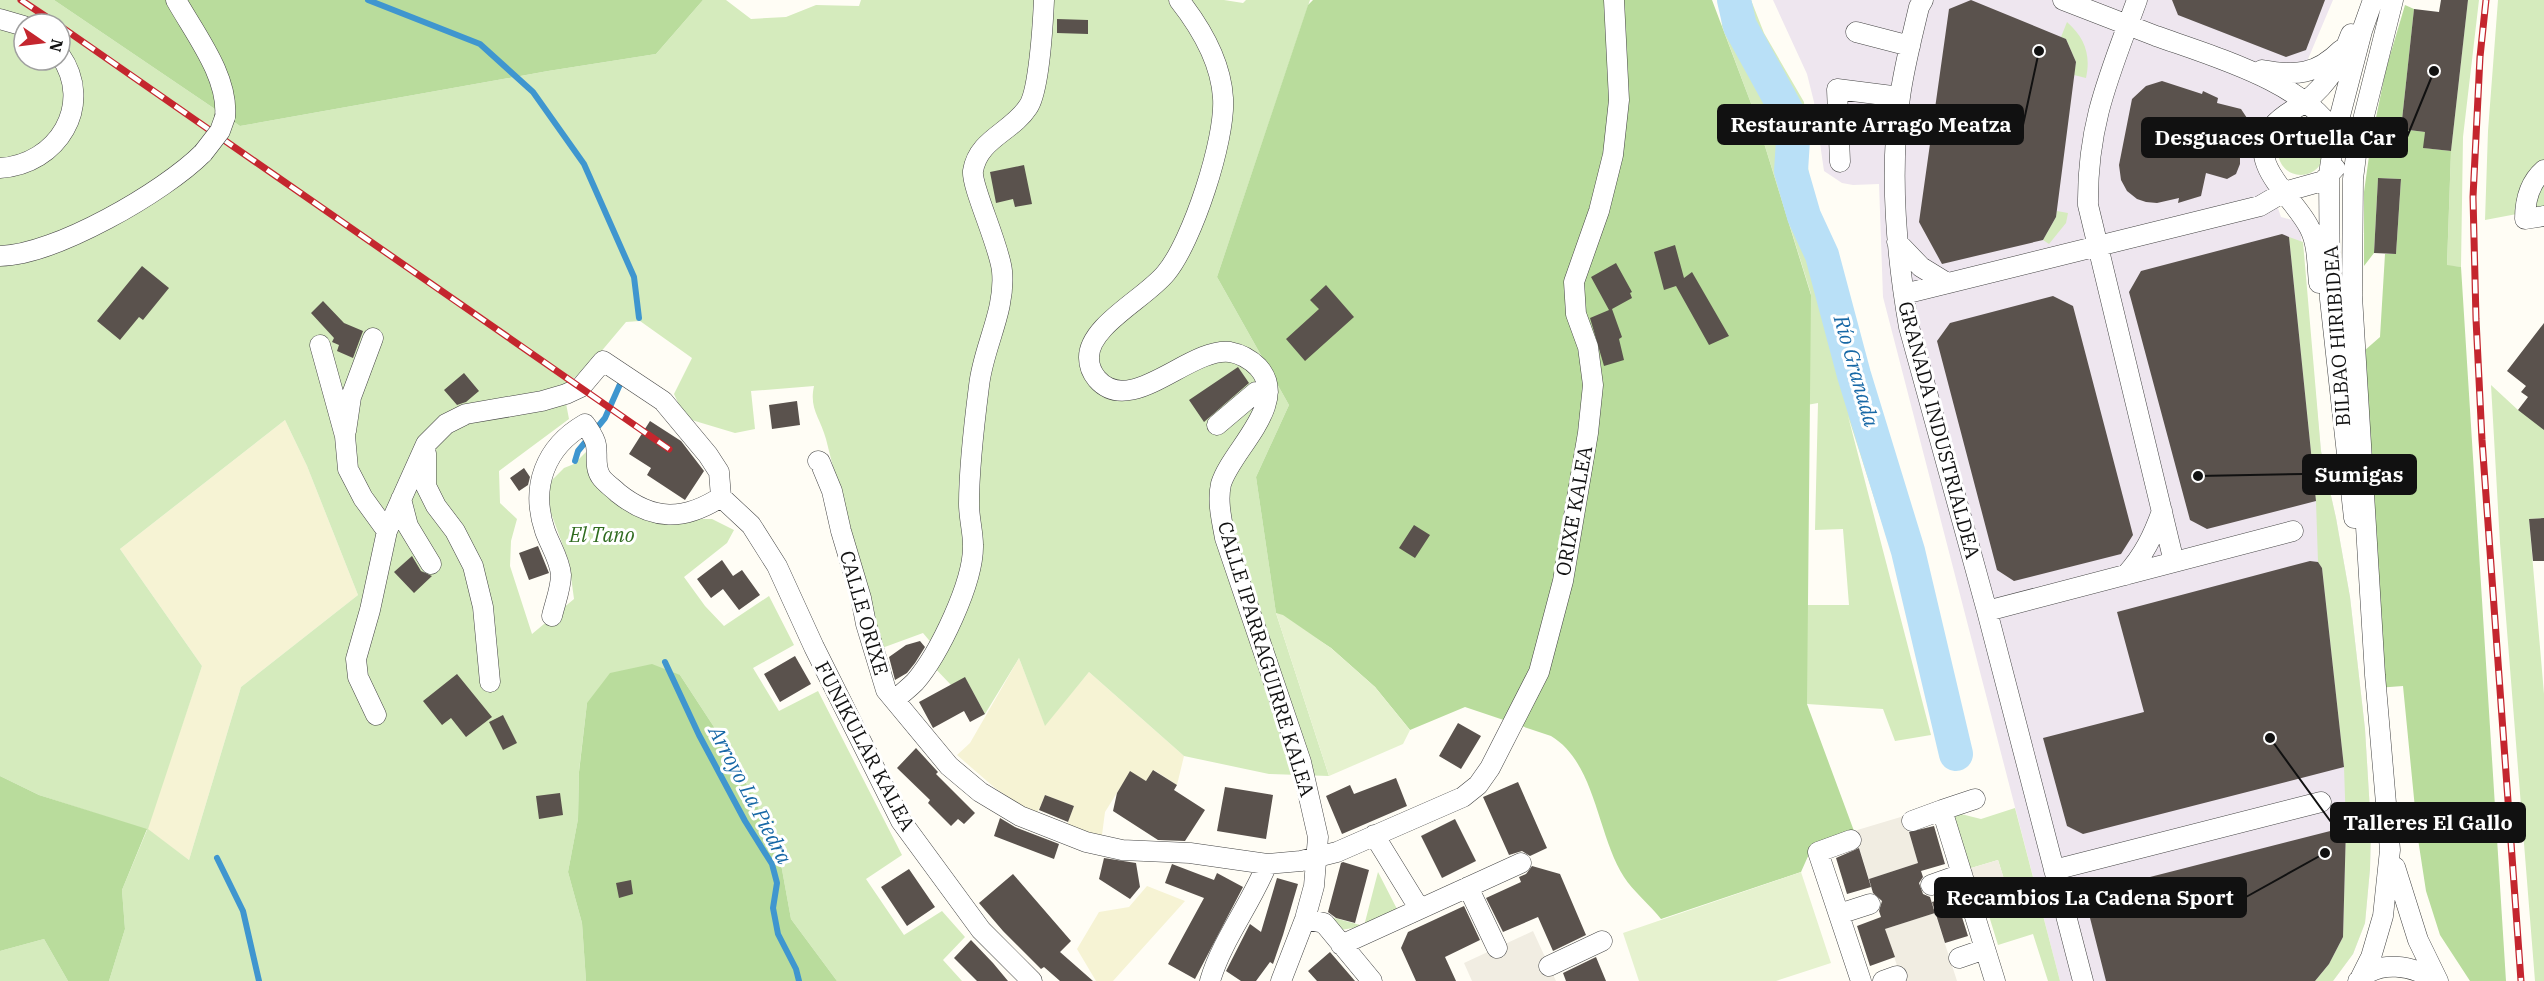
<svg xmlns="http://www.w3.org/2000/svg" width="2544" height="981" font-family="'IBM Plex Serif',serif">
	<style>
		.industrial { fill: #eee6ef }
		.farmland { fill: #f6f3d4 }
		.green { fill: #d5ebbd; fill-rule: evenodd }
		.forest { fill: #b9dc9c }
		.pitch { fill: #e6f2cf }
		.plaza { fill: #f1ede2 }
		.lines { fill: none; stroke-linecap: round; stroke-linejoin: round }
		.stream { stroke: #3f96cf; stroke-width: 6 }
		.river { stroke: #b9e0f7; stroke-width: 34 }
		.building { fill: #5a524d }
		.minor-casing { stroke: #444; stroke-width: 21 }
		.minor { stroke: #fff; stroke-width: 20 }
		.rail-casing { stroke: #c4262e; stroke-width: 7 }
		.rail { stroke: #fff; stroke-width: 4.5; stroke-dasharray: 14; stroke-linecap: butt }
		.minor-bridge-casing { stroke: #444; stroke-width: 21; stroke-linecap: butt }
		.minor-bridge { stroke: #fff; stroke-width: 20 }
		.labels { text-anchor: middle; stroke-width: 6; stroke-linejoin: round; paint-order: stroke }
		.street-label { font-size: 20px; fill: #111; stroke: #fff }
		.park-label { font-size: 20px; font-style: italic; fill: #2f6b1f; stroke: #fff }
		.water-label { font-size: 21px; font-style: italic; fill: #1768a6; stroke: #fff }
		.leader { fill: none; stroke: #111; stroke-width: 2 }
		.callout-dot { fill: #111; stroke: #fff; stroke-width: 2 }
		.callout { fill: #111; stroke: #111; stroke-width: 2 }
		.callout-label { font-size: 21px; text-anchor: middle; font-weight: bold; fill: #fff }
	</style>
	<rect width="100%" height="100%" fill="#fffdf5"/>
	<!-- industrial -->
	<path class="industrial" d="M1773,0H2333L2289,104L2274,116L2271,188L2281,217L2292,220L2300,226L2321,451L2336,518L2350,597L2365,729L2371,828L2370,869L2365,923L2353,954L2333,981H2060L1883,297L1879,184L1853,185L1842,183L1824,171L1814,102L1807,74Z"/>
	<!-- farmland -->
	<path class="farmland" d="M285,420L307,466L358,595L241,687L189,860L147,829L202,666L120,549Z
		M1019,658L1045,725L1089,672L1184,756L1177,785L1154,770L1146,781L1130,772L1105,812L1102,835L1066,828L1074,806L1045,795L1036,816L995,788L957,755L970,743Z
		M1147,886L1185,901L1113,981H1096L1077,949L1099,912L1129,907Z"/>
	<!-- green -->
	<path class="green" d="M0,0H54L240,126L548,71L656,54L703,0H726L751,19L786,17L816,5L859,6L861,0H1224L1243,3L1246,0H1310L1217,277L1289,405L1256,477L1276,613L1329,776L1269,774L1184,756L1089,672L1045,726L1019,658L985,714L965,678L951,685L931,664L939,652L923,633L882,648C866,578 843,509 826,439C820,417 809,409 814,386L751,391L755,429L735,433L685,418L674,394L692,358L640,321L626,322L594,360L563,388L569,419L499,471L500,503L517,519L511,541L510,566L532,634L574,599L569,562L548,505L550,482L564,468L574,464L590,448L608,490L696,519H712L734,530L727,543L684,577L705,606L724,626L769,596L794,645L753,668L779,711L818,691L902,855L866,879L904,935L942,911L965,937L943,960L962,981H837L791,919L779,853L751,792L714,727L680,675L587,703L579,771L578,819L568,872L582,923L586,981H109L125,929L122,890L147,830L39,795L0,776ZM24,24H60V60H24ZM285,420L307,466L358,595L241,687L189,860L148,829L202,666L120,549Z
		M1720,0H1751L1764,33L1804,102L1809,182L1875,399L1956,754L1848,416L1931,735L1895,741L1883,709L1807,704L1796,605H1849L1843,529L1815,530L1818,403L1801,406L1811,294L1755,114L1722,26Z
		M2468,0H2479L2463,137L2461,267L2447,266L2451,151Z
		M2498,0H2544V209L2485,220L2488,131Z
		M2067,22C2085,38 2091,55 2086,78L2074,75L2076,62L2066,39L2061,37Z
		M2278 152a23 23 0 1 1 46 0a23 23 0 1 1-46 0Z
		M2057,211L2068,213L2066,223L2049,244L2043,240L2056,217Z
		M2289,237L2303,242L2321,451L2336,518L2350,597L2365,729L2371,828L2370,869L2365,923L2353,954L2333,981H2315L2329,964L2343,937L2346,827L2344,767L2322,568L2318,562L2316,501Z
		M2491,385L2518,410L2544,420V518L2529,519L2544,694V981H2535L2500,543Z
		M2015,808L2060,981H2048L2033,934L1998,945L1985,903L2009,895L1998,860L1961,871L1946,821L1961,814L1981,819Z
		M1378,872L1397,909L1364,926L1341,930L1327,916L1364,926Z
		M44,939L68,981H0V951Z"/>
	<!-- forest -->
	<path class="forest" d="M54,0H703L656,54L548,71L240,126Z
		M1313,0H1712L1755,114L1811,295L1807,704L1854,831L1813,845L1801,872L1661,919C1651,906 1632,890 1624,877C1597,835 1596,763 1551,736L1465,707L1410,730L1375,687L1331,648L1276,613L1256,477L1289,405L1217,277L1308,5Z
		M2405,5L2414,9L2401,129L2425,132L2424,148L2451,151L2447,265L2461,267L2506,981H2470L2440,935L2426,891L2418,839L2403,686L2376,688L2356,358L2380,337L2385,254H2396L2401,179L2378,178L2374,253L2364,266V192L2371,142L2386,69Z
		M652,664L680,675L714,727L751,792L779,853L791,919L837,981H586L582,923L568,872L578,819L579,772L587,703L610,673Z
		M0,776L39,795L147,829L122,890L125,929L109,981H68L44,939L0,951Z"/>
	<!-- pitch -->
	<path class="pitch" d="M1276,613L1283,615L1331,648L1375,687L1410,730L1403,744L1329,776Z
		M1801,872L1831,963L1776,981H1639L1623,933Z"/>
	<!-- plaza -->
	<path class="plaza" d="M1904,816L1918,863L1869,879L1854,831Z
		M1998,860L2009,895L1972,907L1961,871Z
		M1935,913L1957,981H1902L1885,929Z
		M1533,931L1556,981H1472L1464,963Z"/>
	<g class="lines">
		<!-- stream -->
		<path class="stream" d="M368,0L480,44L533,92L584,164L634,277L639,318
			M575,461L578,451L605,418L621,382
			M665,662L699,735L745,821L772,864L777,883L773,908L778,934L796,969L799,981
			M217,858L243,911L259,981"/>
		<!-- river -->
		<path class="river" d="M1734,0L1740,26L1790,117L1793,140L1791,171L1804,216L1822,255L1854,375L1908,551L1956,754"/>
	</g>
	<!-- building -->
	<path class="building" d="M1971,0L2066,39L2076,62L2056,217L2043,240L1942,264L1919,222L1949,9Z
		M2172,0H2325L2306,50L2286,57L2178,15Z
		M2441,0H2468L2451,151L2423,148L2425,132L2401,129L2414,9L2439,12Z
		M1057,19L1088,20V34L1057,33Z
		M2162,81L2202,94L2203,91L2218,98L2217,103L2241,109L2247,118L2248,124L2243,134L2244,144L2240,154V164L2236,174L2227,179L2206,173L2201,196L2178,203L2179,198L2157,203L2146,202L2137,199L2127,191L2121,180L2119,165L2132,99L2146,86Z
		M1024,165L1032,204L1015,207L1013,199L996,203L990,172Z
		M2378,178L2401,179L2396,254L2374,253Z
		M2282,234L2289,237L2316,501L2207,529L2190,520L2129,292L2141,271Z
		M1675,245L1684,278L1692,272L1729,336L1709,345L1676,286L1664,290L1654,252Z
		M1616,263L1632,292L1630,293L1632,298L1612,309L1622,337L1619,339L1624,360L1604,366L1590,318L1609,310L1591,277Z
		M142,266L169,288L143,320L139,317L120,340L97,321Z
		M1326,285L1354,317L1305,361L1286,339L1319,309L1310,300Z
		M2053,296L2073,306L2133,535L2121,554L2014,581L1997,570L1937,341L1950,323Z
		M323,301L344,323L363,331L353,358L337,351L339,345L332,342L334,338L311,313Z
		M2544,323V430L2518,410L2528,397L2521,392L2526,386L2507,371Z
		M1238,367L1249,383L1204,422L1189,400Z
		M464,373L479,391L466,402L457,405L444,390Z
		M797,401L800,425L772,429L769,405Z
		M650,421L681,441L704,471L685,500L647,475L651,468L629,454Z
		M524,468L530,477L528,485L519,491L510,478Z
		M2544,518V561H2533L2529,519Z
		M1414,525L1430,535L1415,558L1399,548Z
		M538,546L549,573L529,580L519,553Z
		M412,556L421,571L432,576L414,593L394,572Z
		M722,560L733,576L742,570L760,595L739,610L723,589L711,598L697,579Z
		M2310,561L2318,562L2322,568L2344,767L2083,834L2067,826L2043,738L2144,712L2117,612Z
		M920,641L925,647L915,663L907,673L895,680L889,657L906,645Z
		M795,656L811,684L780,702L764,674Z
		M457,674L492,717L466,737L451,718L442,725L423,701Z
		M965,677L985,714L970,722L964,711L933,728L919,702Z
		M503,715L517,743L503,750L489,722Z
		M1458,723L1481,736L1461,769L1439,756Z
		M916,748L938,772L936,774L975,813L964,824L958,819L951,826L928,803L930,800L897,768Z
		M1153,770L1177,785L1174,790L1205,810L1185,841L1158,840L1113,811L1117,793L1130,771L1146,781Z
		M1396,778L1407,806L1342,834L1326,796L1350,785L1354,794Z
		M1518,782L1547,848L1530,856L1522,851L1509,855L1483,797Z
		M1225,787L1273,795L1266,839L1217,831Z
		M560,793L563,815L539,819L536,796Z
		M1045,795L1074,806L1068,822L1039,810Z
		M1000,818L1015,827L1059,844L1054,859L994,836Z
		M1455,819L1476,861L1442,878L1421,836Z
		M1934,826L1945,864L1921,871L1923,877L1919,883L1923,894L1930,897L1935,913L1885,929L1895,957L1870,966L1857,926L1881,917L1879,911L1882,901L1873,893L1869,879L1918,863L1909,832Z
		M2346,827L2343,937L2329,964L2315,981H2106L2089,914L2103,889Z
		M1859,848L1871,887L1847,894L1836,858Z
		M1104,858L1136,863L1140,887L1130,899L1099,879Z
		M1343,862L1369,870L1355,923L1336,918L1328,912L1341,863Z
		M1172,864L1214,880L1217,873L1243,887L1195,979L1168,964L1204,898L1165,883Z
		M1532,866L1560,874L1586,935L1553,951L1538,917L1503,932L1486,898L1521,882L1519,877L1526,874Z
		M909,869L935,907L907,926L881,887Z
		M1013,874L1071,941L1060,952L1093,981H1060L1044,967L1041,969L1003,931L979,903Z
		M1277,878L1298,884L1283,935L1273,964L1270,962L1256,981H1241L1226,971L1250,924L1261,932Z
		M631,880L633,894L619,898L616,883Z
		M1955,895L1968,936L1945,943L1932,902Z
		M1464,906L1480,940L1445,957L1456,981H1416L1401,948L1408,932Z
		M971,940L993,963L1008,981H977L954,958Z
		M1330,952L1355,981H1317L1308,971Z
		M1596,957L1606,981H1566L1563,973Z"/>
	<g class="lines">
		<defs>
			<path id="minor" d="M176,0C195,34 229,77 225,117
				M1179,0C1201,28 1221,62 1223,98C1226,139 1192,242 1166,273C1146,298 1088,326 1089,358C1089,366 1092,373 1097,379C1131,418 1189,347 1230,352C1241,354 1251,360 1258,367C1291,403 1231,450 1221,484C1217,502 1222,521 1225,538L1301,762L1318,837L1314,886L1305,919L1281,981
				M1923,0L1919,7C1912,37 1904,67 1900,97C1889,173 1896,252 1909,327L1987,611L2083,981
				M2063,0C2094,12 2125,24 2156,36C2212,56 2312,84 2338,140
				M2137,0C2110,74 2087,123 2088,205L2174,562
				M0,19L24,26
				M1856,32L1910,46
				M2262,70C2296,76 2316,75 2341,50
				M1840,162L1837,89L1900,97
				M0,168C57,165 95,105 60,55
				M2544,170C2529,183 2525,201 2525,219L2544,216
				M1897,242L1921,267L1947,283
				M0,256C55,255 164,192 203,153
				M2319,283C2317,265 2318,245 2310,229C2296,198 2242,163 2273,126C2283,114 2295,110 2306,101C2329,83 2341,61 2351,34
				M1904,294L2260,206L2284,192L2323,181L2335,168
				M320,345L345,436L348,469L363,498L387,531
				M1217,425L1256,392H1268
				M346,431L351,397L373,338
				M426,453V486L436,506L455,531L473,566L483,607L490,682
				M818,461L820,462L832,491L841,531L861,598L866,624L886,690L949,766L980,792L1020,816L1086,842L1122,850L1190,853L1267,864L1301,861L1337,852L1463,797L1478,785L1490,768L1539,672L1563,581L1588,433L1593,385L1588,347L1576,314L1574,282L1599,211L1613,155L1619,100L1614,0
				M721,497L751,525L777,566L814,647L901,821L981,930L1032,981
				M401,499L408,526L431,564
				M2354,518L2330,299L2329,174L2335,135L2362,31L2373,0
				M2126,575C2144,555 2153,536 2162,511
				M1987,611L2293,531
				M552,616C555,603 561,588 561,575C560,560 550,545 545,531C530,487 545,447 585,424C589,430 595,438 596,445C598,456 594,467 601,477C605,483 613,488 618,493C653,521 684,521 721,497
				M895,700C901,694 909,688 915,682C939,654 974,582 973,545C973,532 969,518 969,504C969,466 974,425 979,386C983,347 1006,311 1002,271C1000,247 971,186 973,171C978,139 1012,132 1028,107C1039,92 1043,22 1044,0
				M376,715L358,677L356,659L370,610L387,531L426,444L446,424L466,414L542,401L566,394L581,387L603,361L663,401L708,455L719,472L721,497
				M1942,810L1975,799
				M1912,821L1942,810L1995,981
				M1374,835L1419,908
				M1851,840L1818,852L1861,981
				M2395,867L2418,940L2438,981
				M2054,870L2321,802
				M1931,885L1962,874
				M1468,887L1497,948
				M1839,914L1870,904
				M1305,919L1324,923L1372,981
				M1341,945L1521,863
				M1959,958L1985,949
				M1549,966L1602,941
				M2361,977L2371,957L2383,916L2390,850L2375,675L2352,296L2353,179L2358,140L2393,0
				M1210,981C1222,940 1251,904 1267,864
				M1883,981L1897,976
				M2358,981C2378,959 2414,965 2435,981"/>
		</defs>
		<!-- minor casing -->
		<use href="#minor" class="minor-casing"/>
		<!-- minor -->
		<use href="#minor" class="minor"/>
		<defs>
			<path id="rail" d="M21,0L57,24
				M2486,0L2480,57L2473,197L2476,319L2482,440L2521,981
				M60,26L669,449"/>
		</defs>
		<!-- rail casing -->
		<use href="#rail" class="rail-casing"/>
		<!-- rail -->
		<use href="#rail" class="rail"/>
		<defs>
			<path id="minor-bridge" d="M203,153L220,131L225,117"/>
		</defs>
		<!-- minor-bridge casing -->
		<use href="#minor-bridge" class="minor-bridge-casing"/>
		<!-- minor-bridge -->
		<use href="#minor-bridge" class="minor-bridge"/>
	</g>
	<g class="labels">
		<!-- street labels -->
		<g class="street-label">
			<text transform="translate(2337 336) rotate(-94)" y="7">BILBAO HIRIBIDEA</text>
			<text transform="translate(1939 430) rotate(75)" y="7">GRANADA INDUSTRIALDEA</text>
			<text transform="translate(1574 511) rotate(-80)" y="7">ORIXE KALEA</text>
			<text transform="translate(864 613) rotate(74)" y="7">CALLE ORIXE</text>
			<text transform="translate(1266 659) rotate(73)" y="7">CALLE IPARRAGUIRRE KALEA</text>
			<text transform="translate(865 746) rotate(62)" y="7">FUNIKULAR KALEA</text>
		</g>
		<!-- park labels -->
		<g class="park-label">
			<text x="602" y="542">El Tano</text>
		</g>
		<!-- water labels -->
		<g class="water-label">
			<text transform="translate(1856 371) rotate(74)" y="7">Río Granada</text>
			<text transform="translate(750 795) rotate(62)" y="7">Arroyo La Piedra</text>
		</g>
	</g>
	<!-- callouts -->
	<path class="leader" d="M2039 51L2023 125M2434 71L2407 137M2198 476L2303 474M2270 738L2331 822M2325 853L2246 897"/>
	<g class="callout-dot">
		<circle cx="2039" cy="51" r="6"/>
		<circle cx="2434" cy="71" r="6"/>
		<circle cx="2198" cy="476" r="6"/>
		<circle cx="2270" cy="738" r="6"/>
		<circle cx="2325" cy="853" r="6"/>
	</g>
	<g class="callout">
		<rect x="1718" y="105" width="305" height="39" rx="6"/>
		<rect x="2142" y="118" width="265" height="39" rx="6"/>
		<rect x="2303" y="455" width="113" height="39" rx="6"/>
		<rect x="2331" y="803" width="194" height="39" rx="6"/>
		<rect x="1935" y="878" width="311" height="39" rx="6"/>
	</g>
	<g class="callout-label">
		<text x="1871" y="132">Restaurante Arrago Meatza</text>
		<text x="2275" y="145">Desguaces Ortuella Car</text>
		<text x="2359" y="482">Sumigas</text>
		<text x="2428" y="830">Talleres El Gallo</text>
		<text x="2090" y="905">Recambios La Cadena Sport</text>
	</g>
	<!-- north arrow -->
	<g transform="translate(42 42) rotate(104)"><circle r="28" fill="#ffffff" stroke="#a0a0a0" stroke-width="1.5"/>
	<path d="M0-4.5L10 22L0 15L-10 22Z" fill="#c4262e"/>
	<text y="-9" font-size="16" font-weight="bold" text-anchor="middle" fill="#111111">N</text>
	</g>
</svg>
